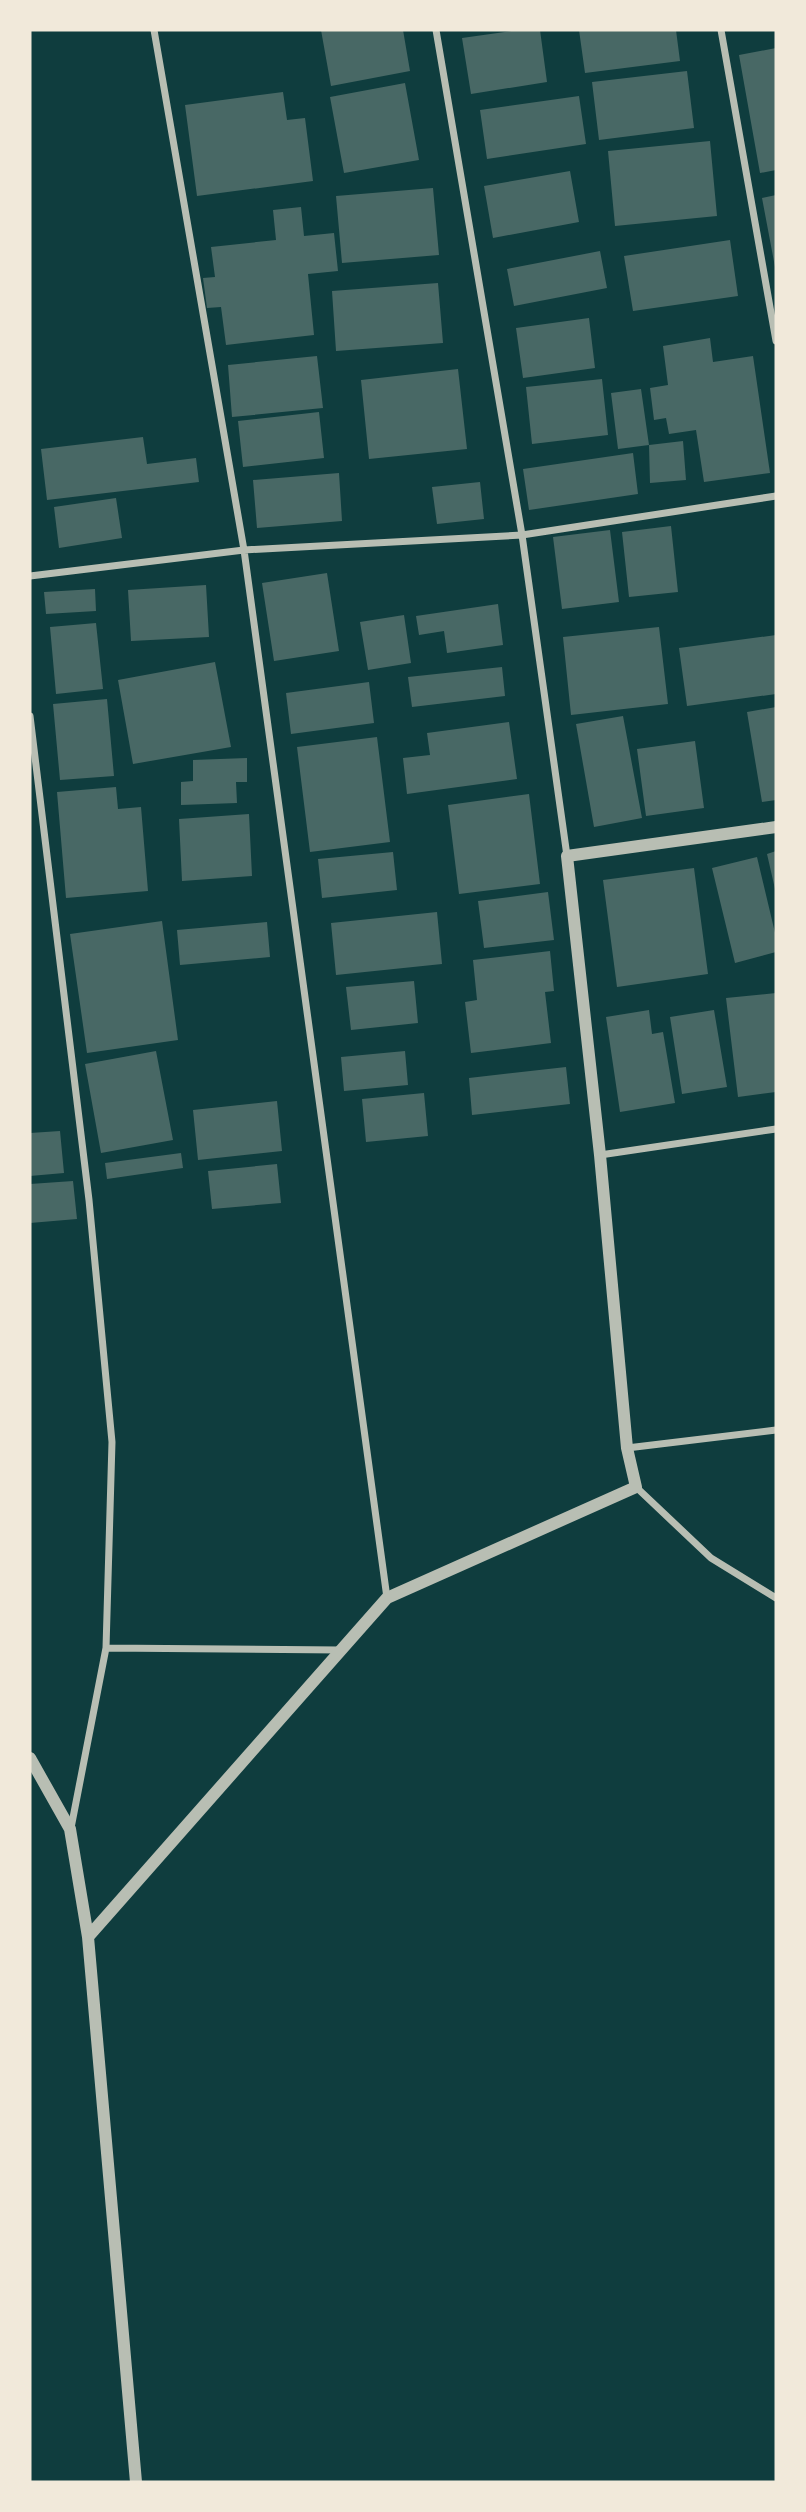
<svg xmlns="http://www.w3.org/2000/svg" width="806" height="2512" font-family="'Fira Sans Condensed',sans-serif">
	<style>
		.building { fill: #486865 }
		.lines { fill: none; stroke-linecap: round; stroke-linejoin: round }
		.minor { stroke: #b8beb3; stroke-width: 7 }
		.tertiary { stroke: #b8beb3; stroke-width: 12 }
	</style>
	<rect width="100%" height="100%" fill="#0f3d3e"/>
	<!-- building -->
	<path class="building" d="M321,30H403L410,71L331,86Z
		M519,30H540L547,82L471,94L462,38Z
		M579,30H676L680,61L585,73Z
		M776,48V170L760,173L739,55Z
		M687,71L694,128L599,140L592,82Z
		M405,83L419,160L344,173L330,97Z
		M283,92L287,120L305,118L313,181L197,196L185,105Z
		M579,96L586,144L487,159L480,110Z
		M710,141L717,216L615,226L608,151Z
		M570,171L579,222L493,238L484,186Z
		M433,188L439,255L342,263L336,196Z
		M776,195V267H775L762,198Z
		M301,207L304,236L334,233L338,271L308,274L314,335L226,345L221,307L207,308L203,278L215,277L211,247L276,240L273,210Z
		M730,240L738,296L633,311L624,256Z
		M600,251L607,288L514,306L507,269Z
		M438,283L443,343L336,351L332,291Z
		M589,318L595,368L523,378L516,328Z
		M710,338L713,362L753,356L770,473L704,482L696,430L669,434L666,418L654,420L650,388L668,385L663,346Z
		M317,356L323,408L232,417L228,365Z
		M458,369L467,449L369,459L361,380Z
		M602,379L608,435L532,444L526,387Z
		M641,389L649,445L618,449L611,393Z
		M319,412L324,458L243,467L238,421Z
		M143,437L147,464L196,458L199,482L47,500L41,449Z
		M683,441L686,480L650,483L649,445Z
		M633,453L638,494L529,510L523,469Z
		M339,473L342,521L257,528L253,480Z
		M480,482L484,519L437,524L432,487Z
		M116,498L122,538L59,548L54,507Z
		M671,526L678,592L629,597L622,532Z
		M610,530L619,602L562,609L553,537Z
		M327,573L339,651L274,661L262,583Z
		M206,585L209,637L131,641L128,590Z
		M95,589L96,611L46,614L44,592Z
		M498,604L503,645L447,653L444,631L419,635L416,616Z
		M404,615L411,663L368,670L360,622Z
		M96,623L103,689L56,694L50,627Z
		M659,627L668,704L571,715L563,637Z
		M776,635V694L687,706L679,648Z
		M215,662L231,747L133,764L118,680Z
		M502,667L505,696L412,707L408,677Z
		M369,682L374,723L291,734L286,693Z
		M107,699L114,776L60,780L53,704Z
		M776,707V800L762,802L747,712Z
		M623,716L642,818L594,827L576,724Z
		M509,722L517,779L407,794L403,758L430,755L427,733Z
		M377,737L390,842L310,852L297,747Z
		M695,741L704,808L646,816L637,749Z
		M247,758V782H236L237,803L181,805V782L193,781V760Z
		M116,787L118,809L141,807L148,891L66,898L57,792Z
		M529,794L540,884L459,894L448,805Z
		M249,814L252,876L182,881L179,819Z
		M776,851V889H775L767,854Z
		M393,852L397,890L322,898L318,859Z
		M757,857L776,937V952L735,963L712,868Z
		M694,868L708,974L617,987L603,880Z
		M548,892L554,940L484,948L478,901Z
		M437,912L442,964L336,975L331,923Z
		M162,921L178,1040L87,1053L70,934Z
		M267,922L270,957L180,965L177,930Z
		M550,951L554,991L545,992L551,1043L471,1053L465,1002L477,1000L473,960Z
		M414,981L418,1023L351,1030L346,987Z
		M776,993V1092L738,1097L726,998Z
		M649,1010L652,1034L663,1032L675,1103L620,1112L606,1017Z
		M714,1010L727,1087L682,1094L670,1017Z
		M156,1051L173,1140L101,1153L85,1064Z
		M405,1051L408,1085L344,1091L341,1057Z
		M566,1067L570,1104L472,1115L469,1078Z
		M424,1093L428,1136L366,1142L362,1099Z
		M277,1101L282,1151L198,1160L193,1110Z
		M60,1131L64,1173L30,1176V1133Z
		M181,1153L183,1168L107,1179L105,1163Z
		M277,1164L281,1203L212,1209L208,1171Z
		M73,1181L77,1219L30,1223V1184Z"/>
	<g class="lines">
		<!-- minor -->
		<path class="minor" d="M154,30L244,550L387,1598
			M436,30L522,535L567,856
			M721,30L776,341
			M30,576L244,550L522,535L776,496
			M30,716L89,1200L112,1442L106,1648L71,1828
			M600,1155L776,1129
			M627,1448L776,1430
			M636,1487L711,1558L776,1598
			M106,1648L340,1650"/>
		<!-- tertiary -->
		<path class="tertiary" d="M30,1758L70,1829L88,1937L136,2482
			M88,1937L387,1598L636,1487L627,1448L600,1155L567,856L776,827"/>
	</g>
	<!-- border -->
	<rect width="806" height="2512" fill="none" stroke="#f1e9da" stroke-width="63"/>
</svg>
